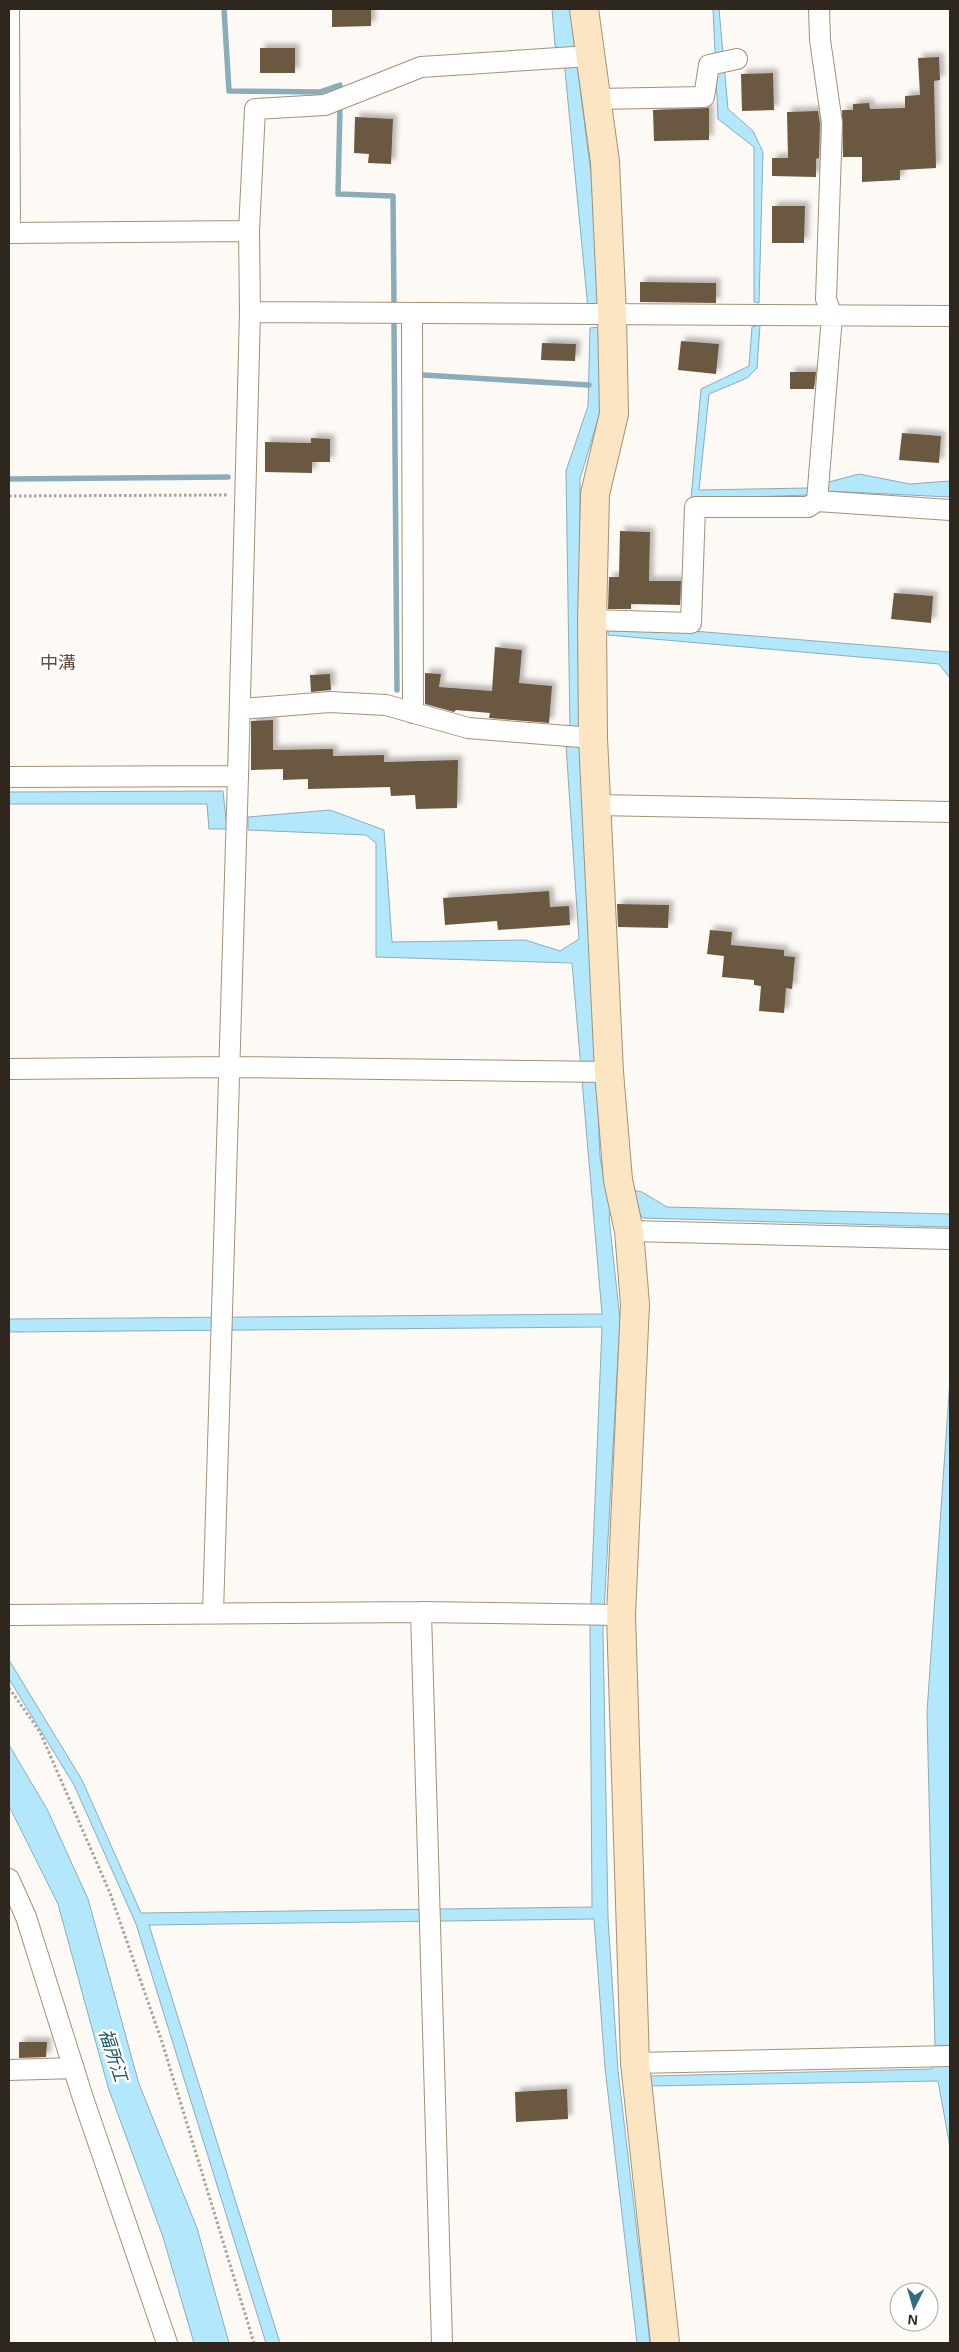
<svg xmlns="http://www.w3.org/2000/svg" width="959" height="2352" font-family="Arial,'Noto Sans JP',sans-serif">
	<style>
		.water { fill: #b2e7fc; stroke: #8badb9 }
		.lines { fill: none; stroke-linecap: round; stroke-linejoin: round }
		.stream { stroke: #8badb9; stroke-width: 5.5 }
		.building { fill: #6a5841; filter: url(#shadow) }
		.street-casing { stroke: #a49078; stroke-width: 22 }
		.secondary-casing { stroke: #a49078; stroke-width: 30 }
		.path { stroke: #a8a29b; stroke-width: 3; stroke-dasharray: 2.5 2.5; stroke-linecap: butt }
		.street { stroke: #fff; stroke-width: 20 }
		.secondary { stroke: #fce5c2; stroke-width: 28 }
		.labels { text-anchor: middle; stroke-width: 5; stroke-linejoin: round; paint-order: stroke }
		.neighbourhood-label { font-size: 18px; fill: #604e38; stroke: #fff }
		.water-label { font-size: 18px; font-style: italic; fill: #1c5466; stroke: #fff }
	</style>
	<defs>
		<filter id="shadow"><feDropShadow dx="4.5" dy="-4.5" stdDeviation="2.5" flood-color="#0004"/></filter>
	</defs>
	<rect width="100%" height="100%" fill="#fdf9f4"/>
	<!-- water -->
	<path class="water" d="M552,9H570L591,174L599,307L588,308L563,50L555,46Z
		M713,9H719L728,109L753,131L763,152L759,303L754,302V147L718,119Z
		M760,325L757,368L747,378L709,394L699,490L808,488V495L691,499L701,389L749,366L752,327Z
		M602,327L601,409L580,479V727L570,729L566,471L588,406L590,328Z
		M859,474L910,484L950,481V497L826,491L829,482Z
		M608,629L693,631L950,652V678L939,664L608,635Z
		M576,744L582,750L600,1157L605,1184L642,1192L667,1207L950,1214V1227L643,1218L633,1205L612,1203L609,1217L620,1320L603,1630L608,1918L618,2071L650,2343H637L605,2068L594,1919L149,1925L280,2343H266L136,1924L74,1785L9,1679V1660L82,1780L141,1913L592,1907L590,1625L602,1327L9,1332V1319L602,1314L572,963L376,957V843L366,835L248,830V817L330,810L384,830L392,942L525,940L560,951L579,939L566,745Z
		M223,791L227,829H209L207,804H9V792Z
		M950,1379V2046H935L927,1712Z
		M9,1745L47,1809L88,1899L139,2084L197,2228L229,2343H194L163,2237L108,2087L58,1904L9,1806Z
		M932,2066H950V2147L938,2081L649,2086V2076L932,2069Z"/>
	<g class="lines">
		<!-- stream -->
		<path class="stream" d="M224,9L229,91L320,92L340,85
			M340,107L338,194L393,196L394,304
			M394,324L397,690
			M423,375L589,385
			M9,479L228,477"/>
	</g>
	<!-- building -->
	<path class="building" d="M332,9H371V26L332,27Z
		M260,48H295V73H260Z
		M939,57L940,80L934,81L936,168L900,170V180L862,182V157H843L842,110H853V104L869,103L870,109L905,108V96L920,95L918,58Z
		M773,73L774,110L742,111L741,74Z
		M709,108V140L654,141L653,110Z
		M818,111L820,124L819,158L816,159V177L772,176V158H788L787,112Z
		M355,117L393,119L391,164L368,163L369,154L354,153Z
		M772,206H805L804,243H772Z
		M640,282L716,283V303L640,302Z
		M681,341L719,344L716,374L678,370Z
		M542,343L576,344L575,361L541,360Z
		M790,372H816L814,389H790Z
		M902,433L941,436L939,463L899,460Z
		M311,438L330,439V462H312V473L265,472V442L311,443Z
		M620,531L650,532L649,581H681L680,605L631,604V609H608L609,577H619Z
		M894,593L933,596L931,623L891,619Z
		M495,647L522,650L519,683L552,686L549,723L489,718L490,713L456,710L454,712L425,704V673L441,674L439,687L492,691Z
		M330,674L331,690L311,692L310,675Z
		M273,720V750L333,749V756L384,755V762L458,760L457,808L416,809L415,795L391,796L390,787L308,789V779L283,780V769L251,770V721Z
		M549,891L550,907L569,906L570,925L498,930L497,921L445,925L443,898Z
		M617,904L669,905L668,928L618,927Z
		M710,930L732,932L731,945L784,950V956L795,957L792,989L786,988L784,1013L759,1011L761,986L754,985V980L722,977L724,956L707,954Z
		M19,2042H47L46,2057L19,2058Z
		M567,2089L568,2119L516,2122L515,2092Z"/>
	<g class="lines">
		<defs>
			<path id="street" d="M9,9L10,233
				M596,99L704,97L709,65L737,59
				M249,231L255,109L325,105L421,67L589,56
				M9,233L249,231L250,312L238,776L213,1613
				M250,312L950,316
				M412,314L413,713
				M817,501L950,510
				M592,620L691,623L695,507H808L817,501L832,316L826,299L832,123L820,40L819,9
				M240,709L330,702L386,705L468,728L593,738
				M9,777L238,776
				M596,805L950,812
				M9,1069L230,1067L609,1072
				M629,1231L950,1239
				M421,1612L442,2343
				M9,1615L421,1612L621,1615
				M9,1879L26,1917L83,2098L167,2343
				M635,2063L950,2056
				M9,2070L74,2068"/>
			<path id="secondary" d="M584,9L605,162L612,315L614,414L595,494L592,620L593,738L609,1072L618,1180L629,1231L635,1304L621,1615L635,2063L665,2343"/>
		</defs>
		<!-- street casing -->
		<use href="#street" class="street-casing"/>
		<!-- secondary casing -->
		<use href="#secondary" class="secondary-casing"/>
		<!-- path -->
		<path class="path" d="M9,496L227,495
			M9,1688L40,1732L110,1893L162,2042L254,2343"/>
		<!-- street -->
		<use href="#street" class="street"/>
		<!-- secondary -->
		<use href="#secondary" class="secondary"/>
	</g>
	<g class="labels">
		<!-- neighbourhood labels -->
		<g class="neighbourhood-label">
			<text x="58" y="669">中溝</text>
		</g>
		<!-- water labels -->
		<g class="water-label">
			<text transform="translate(113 2055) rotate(72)" y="6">福所江</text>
		</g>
	</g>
	<!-- border -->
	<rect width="959" height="2352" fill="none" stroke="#2f271d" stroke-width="20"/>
	<!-- north arrow -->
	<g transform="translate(914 2307) rotate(185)"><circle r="24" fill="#ffffff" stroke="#aca9a5"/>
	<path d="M0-4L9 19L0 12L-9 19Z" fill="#2f6e83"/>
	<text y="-8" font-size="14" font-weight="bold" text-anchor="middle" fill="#2f271d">N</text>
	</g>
</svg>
